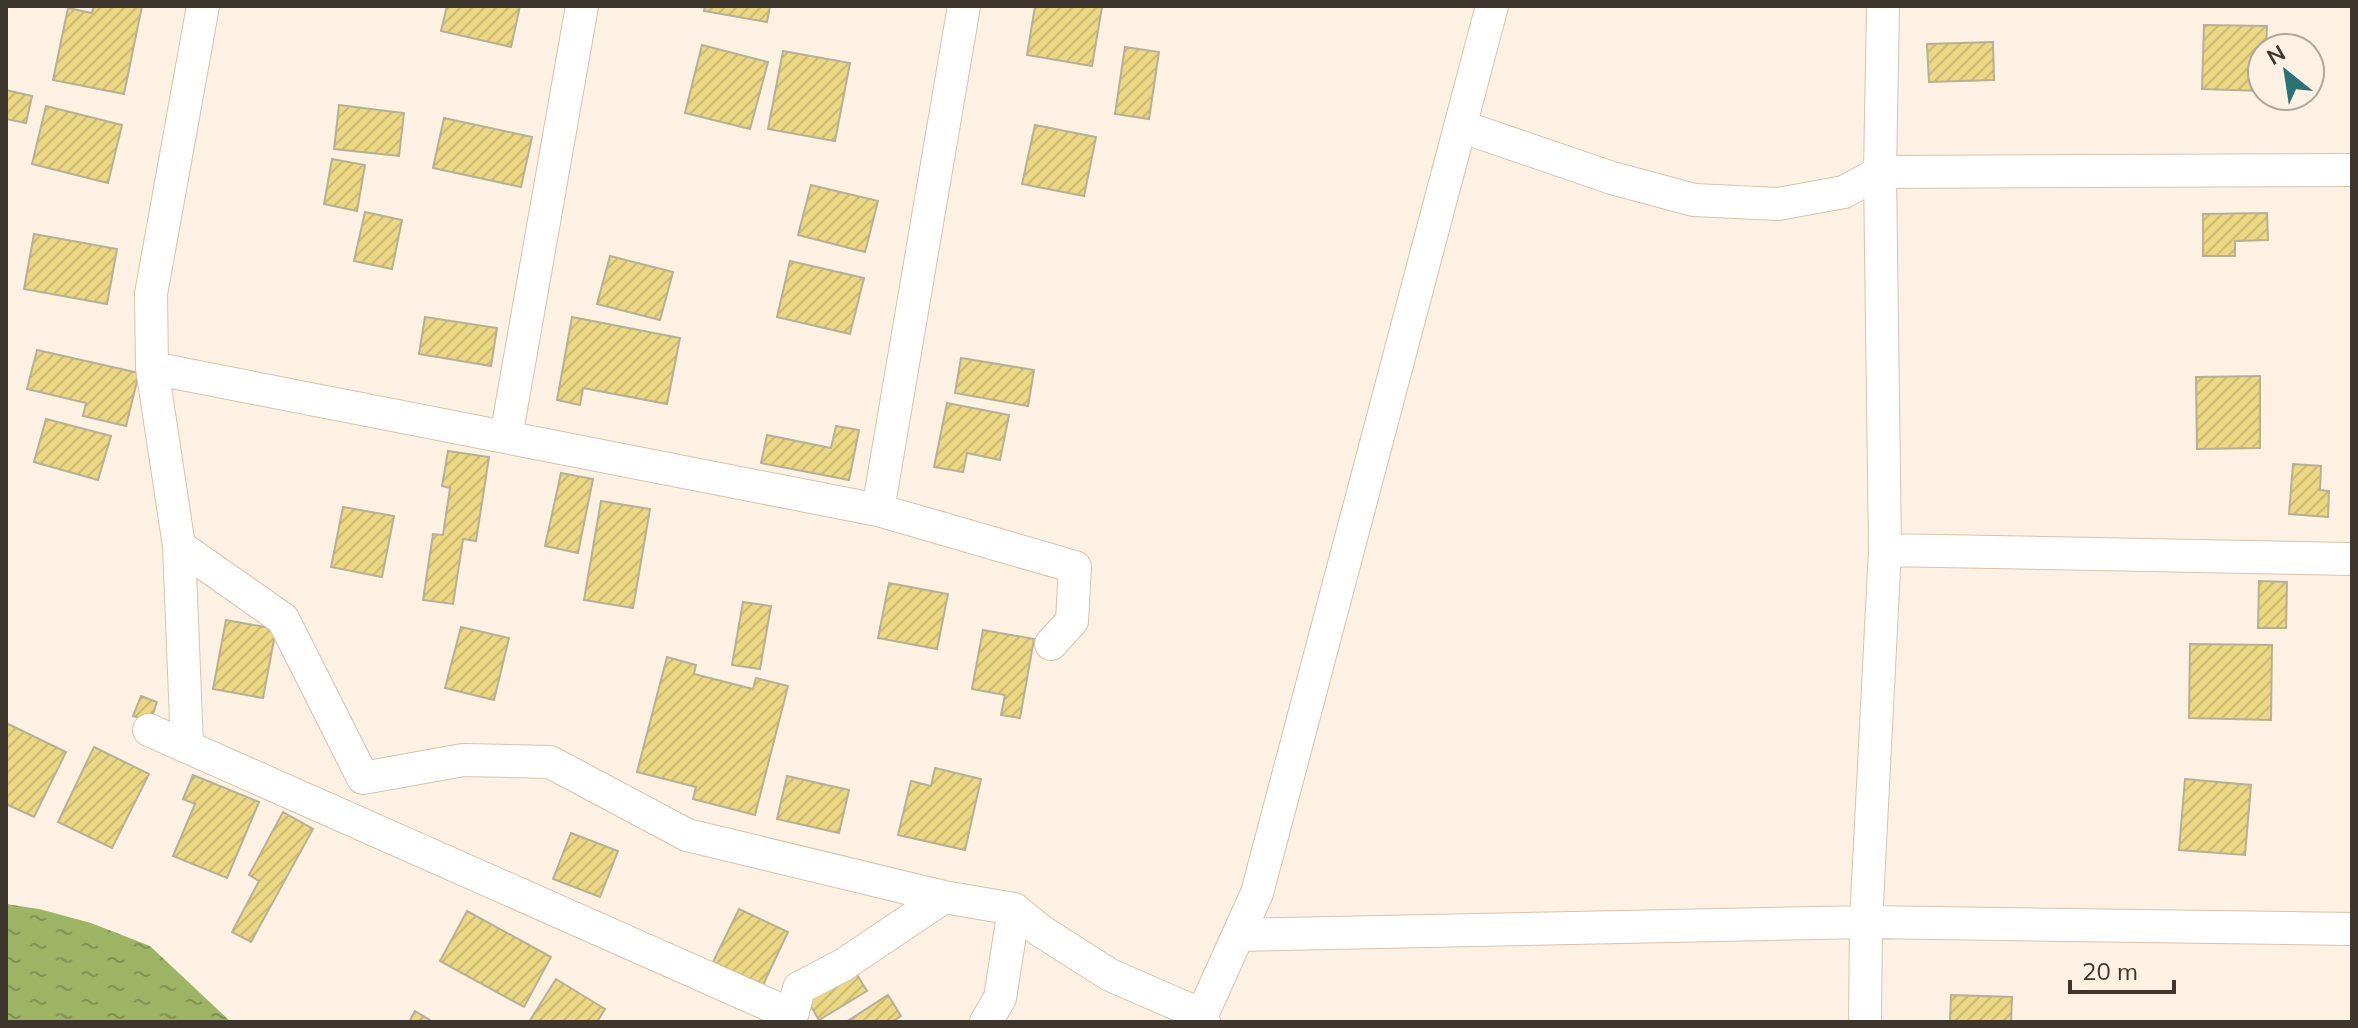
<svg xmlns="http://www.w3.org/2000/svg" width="2358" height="1028" font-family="Mulish,sans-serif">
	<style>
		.water { fill: url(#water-ripples) }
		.building { fill: url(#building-hatch); stroke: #b6b096; stroke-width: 2 }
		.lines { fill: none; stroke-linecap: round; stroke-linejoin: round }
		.minor-casing { stroke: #d7c3ad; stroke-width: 34 }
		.minor { stroke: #fff; stroke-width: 32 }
	</style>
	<defs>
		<pattern id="water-ripples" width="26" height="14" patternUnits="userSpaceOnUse" patternTransform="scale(2)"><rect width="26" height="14" fill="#9db465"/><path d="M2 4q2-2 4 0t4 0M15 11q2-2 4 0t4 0" fill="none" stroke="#819354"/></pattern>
		<pattern id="building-hatch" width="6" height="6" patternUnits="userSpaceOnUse" patternTransform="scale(2)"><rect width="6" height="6" fill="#ecd883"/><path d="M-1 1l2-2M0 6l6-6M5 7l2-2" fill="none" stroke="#cbba71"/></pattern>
	</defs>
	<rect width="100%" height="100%" fill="#fdf1e3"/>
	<!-- water -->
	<path class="water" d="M6,904L39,909L91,923L150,946L231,1022H6Z"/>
	<!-- building -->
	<path class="building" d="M94,6H142L124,94L53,80L68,8L92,13Z
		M447,6H520L511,47L441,31Z
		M705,6H770L767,22L704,11Z
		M1035,6L1102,7L1092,66L1027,55Z
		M2204,25L2267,26L2266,48H2262V91L2202,89Z
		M1993,42L1994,80L1929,82L1927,44Z
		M702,45L768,62L750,129L685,113Z
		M1125,47L1159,52L1149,119L1115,114Z
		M783,51L850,63L835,141L768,129Z
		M6,90L32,96L26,123L6,119Z
		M339,105L404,113L399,156L334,149Z
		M46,106L122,125L108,183L32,164Z
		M444,118L532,137L521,187L433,168Z
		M1035,125L1096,137L1084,196L1022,184Z
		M332,159L365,165L357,211L324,204Z
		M811,185L878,201L865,252L798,235Z
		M365,212L402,220L392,269L354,261Z
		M2267,213L2268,240L2235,241V256H2203V214Z
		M34,234L117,249L107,304L24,289Z
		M610,256L673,272L660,320L597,304Z
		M790,261L864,278L850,334L777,317Z
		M425,317L497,328L491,366L419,354Z
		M572,317L680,338L667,404L583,388L580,405L557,400Z
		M37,350L139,373L126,426L83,416L86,403L27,389Z
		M961,358L1034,370L1028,406L955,393Z
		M2260,376V448L2197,449L2196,377Z
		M947,403L1009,415L1000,460L967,453L963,472L934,467Z
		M46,419L111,436L98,480L34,462Z
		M836,426L859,430L849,480L761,463L767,435L831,448Z
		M448,451L489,457L476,541L463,539L453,604L423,600L433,534L443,535L450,488L442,486Z
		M2293,464L2321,466L2320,490L2329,491L2328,517L2289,514Z
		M561,473L593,479L578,553L545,546Z
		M601,501L650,509L633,608L584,600Z
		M343,507L394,516L382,577L331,567Z
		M2259,581L2287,582L2286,628H2258Z
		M889,583L948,594L937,649L878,638Z
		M743,602L771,606L760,669L732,665Z
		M226,620L276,629L263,698L213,689Z
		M461,627L509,638L494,700L445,688Z
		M983,630L1034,639L1020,718L1001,715L1005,695L972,689Z
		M2190,644L2272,645L2271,720L2189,718Z
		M667,657L696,665L694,674L753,689L756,678L788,686L755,815L693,799L696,787L637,772Z
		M141,696L157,702L150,722L133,716Z
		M6,723L66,752L34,817L6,804Z
		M94,747L149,774L112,848L58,822Z
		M935,768L981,779L965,850L898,835L911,781L931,786Z
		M193,775L259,802L227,878L173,856L195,804L183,799Z
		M787,776L849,790L839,833L777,819Z
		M2185,779L2251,785L2245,855L2179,850Z
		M283,812L313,829L251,942L232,932L259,881L249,875Z
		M571,833L618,851L600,897L553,879Z
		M739,909L788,932L763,985L713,962Z
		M467,911L551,957L524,1007L440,961Z
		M854,970L867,991L819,1020L806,998Z
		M556,979L605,1009L597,1022H529Z
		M888,995L901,1016L892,1022H846Z
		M1951,995L2012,997L2011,1022H1950Z
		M415,1011L433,1022H409Z"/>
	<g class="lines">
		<defs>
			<path id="minor" d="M203,6L151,294L152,368L878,510
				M964,6L878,510L1075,567L1072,621L1051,644
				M1460,126L1612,178L1694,200L1778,204L1844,192L1880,172L1883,6
				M152,368L179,546L283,619L363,778L463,760L550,762L687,835L944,897
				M506,437L582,6
				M179,546L187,746
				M1885,550L1880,172L2352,170
				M149,730L792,1015
				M1238,935L1866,922L1885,550L2352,559
				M792,1015L799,988L843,965L944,897L1014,909L1041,931L1110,975L1202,1015
				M986,1022L1000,998L1014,909
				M1204,1022L1202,1015L1257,893L1492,6
				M1865,1022L1866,922L2352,929"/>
		</defs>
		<!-- minor casing -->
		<use href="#minor" class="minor-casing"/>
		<!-- minor -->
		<use href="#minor" class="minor"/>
	</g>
	<!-- border -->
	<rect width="2358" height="1028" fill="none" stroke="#3e362d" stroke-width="16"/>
	<!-- north arrow -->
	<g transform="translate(2286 72) rotate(330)"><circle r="38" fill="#fdf1e3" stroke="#b1a69a" stroke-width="2"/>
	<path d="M0-6L14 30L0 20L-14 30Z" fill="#297377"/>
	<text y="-12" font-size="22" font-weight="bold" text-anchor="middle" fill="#3e362d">N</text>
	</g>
	<!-- scale -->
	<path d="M2070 980v12h104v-12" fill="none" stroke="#3e362d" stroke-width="4"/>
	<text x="2082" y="980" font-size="24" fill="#3e362d" stroke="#fdf1e3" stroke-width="6" paint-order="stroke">20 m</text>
</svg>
